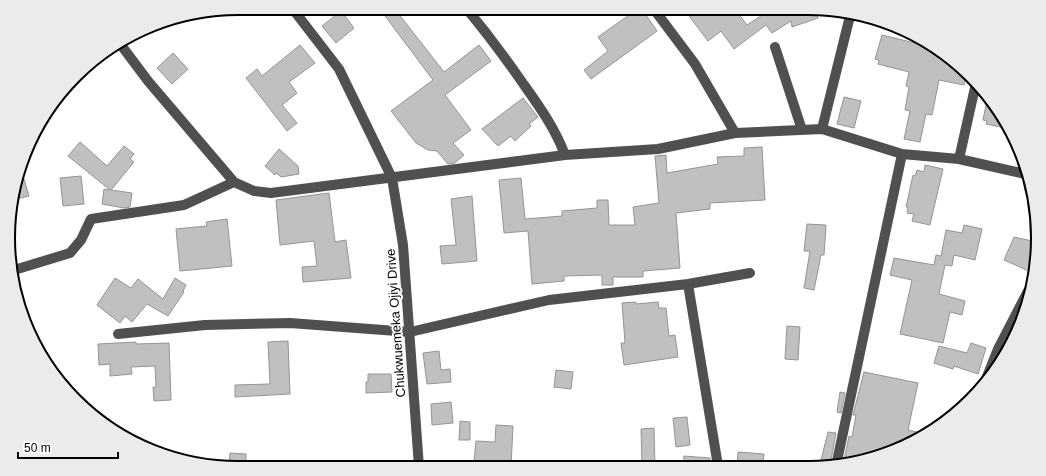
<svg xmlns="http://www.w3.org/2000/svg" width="1046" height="476" font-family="Arial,sans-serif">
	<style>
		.building { fill: #c0c0c0; stroke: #949494 }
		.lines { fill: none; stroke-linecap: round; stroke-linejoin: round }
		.minor { stroke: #505050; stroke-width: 10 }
		.labels { text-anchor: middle; stroke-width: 4; stroke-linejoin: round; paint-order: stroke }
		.street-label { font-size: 13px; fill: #000; stroke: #fff }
		.rim { fill: none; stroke: #000; stroke-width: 2 }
	</style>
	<rect width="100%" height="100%" fill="#fff"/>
	<!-- building -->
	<path class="building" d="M379,8H394L444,72L479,45L491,61L445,95L471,130L453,143L464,155L455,163L448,164L437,151L428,150L416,143L391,111L433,80Z
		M639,8H641L657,31L591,79L584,70L608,51L598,37Z
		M683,8H734L747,25L773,8L815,9L818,18L792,27L791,21L772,33L766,25L734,49L721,31L708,41Z
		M341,11L354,28L336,43L322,26Z
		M882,35L927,46L967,73L964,85L939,80L932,115L926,114L920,142L904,139L910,111L905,110L909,87L906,86L909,72L878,64L879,60L875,59Z
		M300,45L315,63L289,82L297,93L282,105L297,123L287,131L246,78L257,69L262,76Z
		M173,53L188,69L172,84L157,68Z
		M844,97L861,101L854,128L837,124Z
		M523,98L538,117L529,124L531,126L515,141L511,136L498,146L482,129Z
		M987,100L996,114L1006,128L986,124L987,121L983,120Z
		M80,142L107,166L124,146L134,154L130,159L134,162L111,190L132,193L130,207L124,208L102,204L104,189L110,190L68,156Z
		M762,147L765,200L710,203V209L676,213L680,268L643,271V277H613V285H602V275L564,276V281L532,284L528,231L504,233L499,180L521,178L525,219L562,216V211L597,208V200H608L609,225H635L633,207L659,203L655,156L666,155L667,173L718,164L717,157L744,156V148Z
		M279,149L298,166L299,174L281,177L276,173L275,175L265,166Z
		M925,165L943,169L930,225L912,221L914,214L907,213L908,207H906L913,175L915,176L917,170L924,172Z
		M21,169L29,196L12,200V193Z
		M81,176L84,204L63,206L60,178Z
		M329,193L335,242L346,240L351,278L303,282L302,267L317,266L314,241L280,245L276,200Z
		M472,196L477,261L442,264L440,246L456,245L451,199Z
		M227,219L232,266L180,271L176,229L207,226L206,222Z
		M807,224L826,225L824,255H821L814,290L804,288L810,251H804Z
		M964,225L982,229L975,260L954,255L952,266L945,265L939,294L965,301L962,315L950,312L943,343L900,334L912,280L890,275L894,258L934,265L936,255L941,256L946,230L962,233Z
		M1014,237L1037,242L1031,272L1004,260Z
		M115,278L131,288L138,279L163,299L175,278L186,285L183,291L184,292L168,316L147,304L132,322L125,316L120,323L97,305Z
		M636,302V304L658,302L659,308H666L669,336L675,335L678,357L624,365L621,343H625L622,303Z
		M787,326L800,327L798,360L785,359Z
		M288,341L290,394L235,397V385L270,384L268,342Z
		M136,342V344L169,343L171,400L154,401L153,387H156L155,366L131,367L132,374L110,376V364L99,365L98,344Z
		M971,343L986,348L978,374L954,366L953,369L934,363L939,346L967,353Z
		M439,351L441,370L450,369L451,382L427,384L423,353Z
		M556,370L573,372L571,389L554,387Z
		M864,372L918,383L908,430L925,434L896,450L843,465L849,436L852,437L856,415H853Z
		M368,374H391L392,392L366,393V382H368Z
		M840,392L845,393L841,413L837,412Z
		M451,402L453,423L432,425L431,404Z
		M687,417L690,445L676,447L673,418Z
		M460,421L470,422V440H459Z
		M496,425L513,426L511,467H493V462L474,461L476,441L495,442Z
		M654,428L655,467H642L641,429Z
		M828,432L836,433L830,466L820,464Z
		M738,452L764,454L763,466H737Z
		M230,453L246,454V468L229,466Z
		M684,456L710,458L711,466L683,467Z"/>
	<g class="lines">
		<!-- minor -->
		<path class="minor" d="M292,8L339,69L392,178L403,245L419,467
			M466,8C486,32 504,56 522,82C539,106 555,128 565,155
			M653,8L695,64L735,133
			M121,45L148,81L234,182L254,191L271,193L565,155L658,149L735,133L822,129L902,154L959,159L1025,174
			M775,47L802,130
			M822,129L850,16
			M959,159L976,83
			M11,271L70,253L81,240L91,219L184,205L234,182
			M688,284L718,466
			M118,334L205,325L290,323L410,332L549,300L688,284L750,273
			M984,384L998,349L1028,291
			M836,466L902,154"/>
	</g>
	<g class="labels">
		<!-- street labels -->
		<g class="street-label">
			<text transform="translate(395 323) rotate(-94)" y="5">Chukwuemeka Ojiyi Drive</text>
		</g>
	</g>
	<!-- crop -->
	<path d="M0 0H1046V476H0ZM238 15H808A223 223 0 0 1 1031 238V238A223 223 0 0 1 808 461H238A223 223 0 0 1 15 238V238A223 223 0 0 1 238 15Z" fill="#ebebeb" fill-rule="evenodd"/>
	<path class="rim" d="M238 15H808A223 223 0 0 1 1031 238V238A223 223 0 0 1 808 461H238A223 223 0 0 1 15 238V238A223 223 0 0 1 238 15Z"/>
	<!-- scale -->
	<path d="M18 452v6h100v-6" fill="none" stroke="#000000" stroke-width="2"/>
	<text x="24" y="452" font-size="12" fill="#000000" stroke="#ffffff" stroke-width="3" paint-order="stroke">50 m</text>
</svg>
